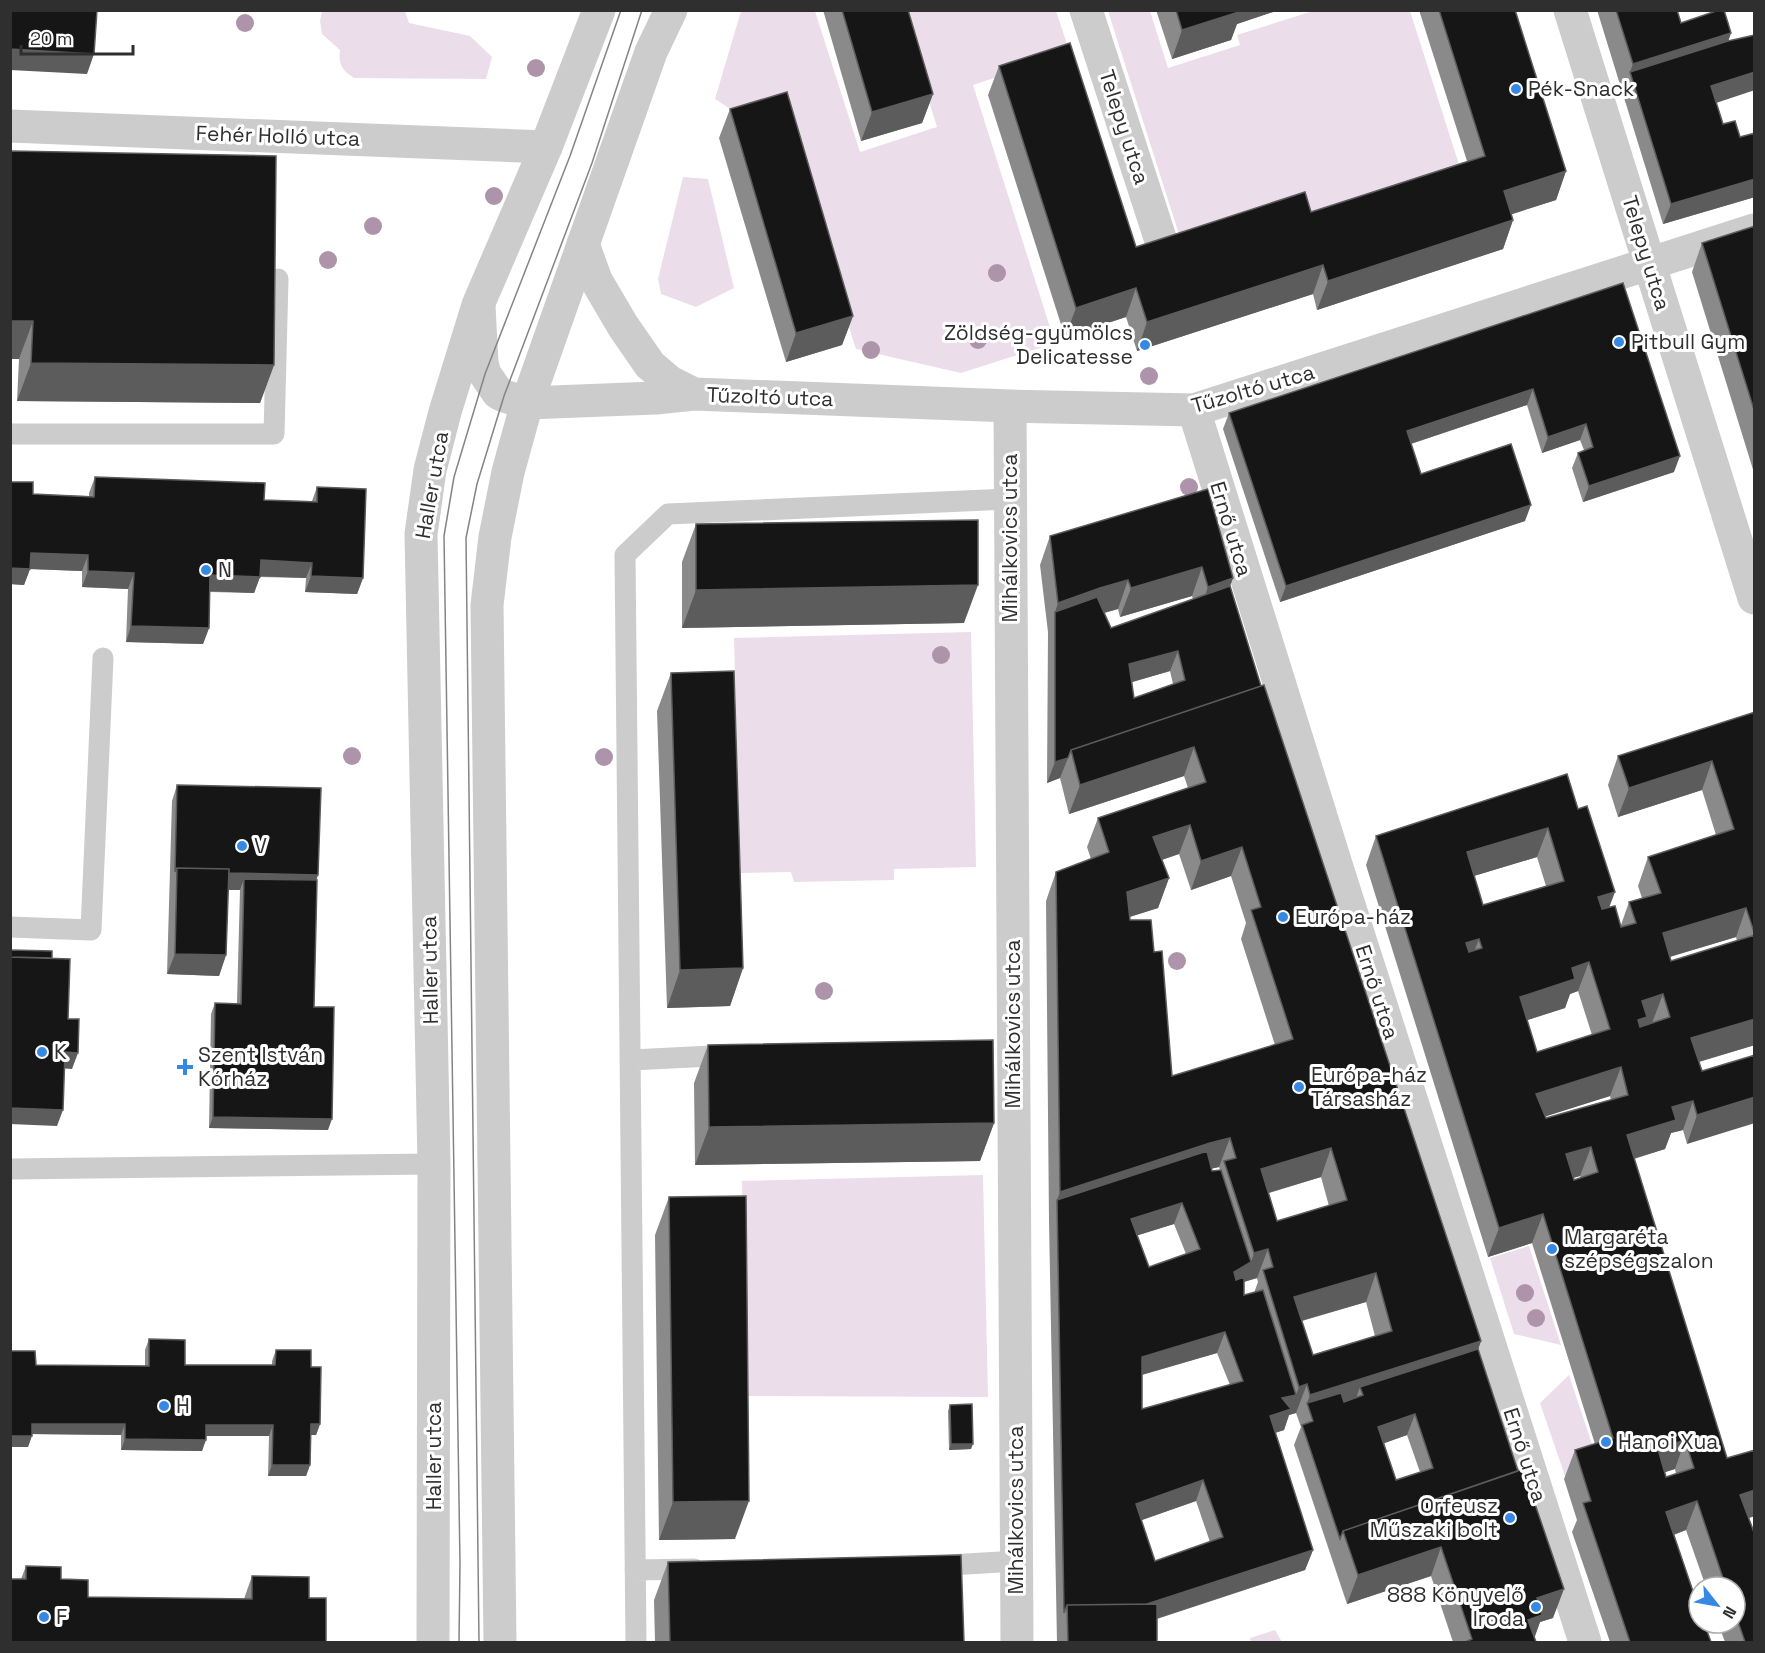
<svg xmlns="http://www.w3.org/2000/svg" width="1765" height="1653" font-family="'Space Grotesk',sans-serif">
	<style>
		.green { fill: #ecddeb }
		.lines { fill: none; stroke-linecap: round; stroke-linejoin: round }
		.service { stroke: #ccc; stroke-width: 21 }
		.minor { stroke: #ccc; stroke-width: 33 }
		.tertiary { stroke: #ccc; stroke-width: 33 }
		.tram { stroke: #848484; stroke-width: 1.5 }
		.tree { fill: #ae94aa }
		.wall { fill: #8a8a8a; fill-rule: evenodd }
		.shaded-wall { fill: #5c5c5c }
		.building { fill: #161616; stroke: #5c5c5c; stroke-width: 1.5; fill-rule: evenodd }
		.poi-dot { fill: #3589e3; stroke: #fff; stroke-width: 2 }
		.labels { text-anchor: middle; stroke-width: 6; stroke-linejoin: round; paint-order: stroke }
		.poi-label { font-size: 21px; fill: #2f2f2f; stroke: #fff; text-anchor: start }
		.street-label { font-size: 21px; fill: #2f2f2f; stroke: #fff }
	</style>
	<rect width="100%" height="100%" fill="#fff"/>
	<!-- green -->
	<path class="green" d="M322,11H405L409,23L470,36L492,57L486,79L354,78C342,70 338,65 340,50L322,34L320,21Z
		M741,11H815L860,152L937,127L900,11H1056L1070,53L973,85L1055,343L961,373L856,349L778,104L741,116L715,99Z
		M1108,11H1150L1168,68L1240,45L1237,35L1313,11H1410L1463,177L1183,247Z
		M683,177L708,179L734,288L696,307L661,294L658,279Z
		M971,632L976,867L894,869V880L794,882L791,872L740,873L734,638Z
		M983,1175L988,1397L747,1396L742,1181Z
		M1529,1246L1561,1345L1514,1334L1490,1258Z
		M1569,1375L1599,1465L1565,1476L1540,1403Z
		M1275,1630L1282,1642H1251L1250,1638Z"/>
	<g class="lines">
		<!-- service -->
		<path class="service" d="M10,434H274L278,279
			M10,927L91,930L103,658
			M631,1060L732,1055
			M10,1169L434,1164
			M933,1566L1017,1561
			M635,1570L694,1569
			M636,1642L625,555L668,514L1009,499"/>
		<!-- minor -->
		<path class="minor" d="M1086,10L1162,244
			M1570,10L1754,598
			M10,126L546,147
			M583,244L596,280L623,326L650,365L670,382L694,394
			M479,306L482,363L485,374L498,393L504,396L527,403L656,398L694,394L1010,406L1194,410L1754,230
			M1010,406L1017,1642
			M1194,410L1340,877L1585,1642"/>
		<!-- tertiary -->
		<path class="tertiary" d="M433,1642L434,1164L421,534L430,470L445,412L478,305L546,147L599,10
			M500,1642L487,605L495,537L508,472L527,403L651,52L671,10"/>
		<!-- tram -->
		<path class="tram" d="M459,1642L460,1564L444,536L454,477L485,374L570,156L621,10
			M479,1642L466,538L477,484L504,396L592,163L642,10"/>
	</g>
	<!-- trees -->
	<g class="tree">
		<circle cx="245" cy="23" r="9"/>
		<circle cx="536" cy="68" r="9"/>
		<circle cx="494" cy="196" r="9"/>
		<circle cx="373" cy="226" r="9"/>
		<circle cx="328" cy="260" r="9"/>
		<circle cx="997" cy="273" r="9"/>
		<circle cx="978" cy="340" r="9"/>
		<circle cx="871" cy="350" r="9"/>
		<circle cx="1149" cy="376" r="9"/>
		<circle cx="1189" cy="487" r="9"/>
		<circle cx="941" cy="655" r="9"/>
		<circle cx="352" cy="756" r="9"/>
		<circle cx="604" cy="757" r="9"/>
		<circle cx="1177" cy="961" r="9"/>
		<circle cx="824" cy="991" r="9"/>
		<circle cx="1525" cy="1293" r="9"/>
		<circle cx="1536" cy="1318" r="9"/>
	</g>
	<!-- wall -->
	<path class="wall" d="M823,10H908L933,94L922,123L861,141Z
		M1156,10H1279L1237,24L1231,40L1172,59Z
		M1419,10H1515L1566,171L1556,200L1511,214L1513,220L1503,249L1317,310L1313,294L1137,351L1126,317L1065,337L988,95L999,66L1136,247L1311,212L1467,161Z
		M1597,10H1677L1681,23L1731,33L1728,41L1716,103L1723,124L1740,137L1755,133V197L1663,224Z
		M730,109L853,316L842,345L786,362L719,138Z
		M10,151L274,365L260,403L17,401L19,359Z
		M1755,226V476L1692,272L1702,243Z
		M1623,283L1674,472L1583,502L1572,468L1578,453L1584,450L1580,440L1542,453L1527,405L1411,444L1421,474L1525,521L1280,602L1223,429L1229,413Z
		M95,477L264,500L312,501L317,487L363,578L357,594L305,592L306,578L260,577L254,593L210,592L209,628L203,644L126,642L128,589L82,587V571L30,569L24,585L10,584V482L33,494L89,496V493Z
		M1208,489L1233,578L1230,586L1261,686L1481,1341L1478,1349L1553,1618L1540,1622L1534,1637L1536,1642H1453L1431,1576L1347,1604L1294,1445L1301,1427L1296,1413L1289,1415L1284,1430L1275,1433L1313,1550L1305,1570L1157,1619V1642H1057L1049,1221L1046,901L1056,872L1091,859L1087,847L1098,818L1188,788L1184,776L1069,814L1060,778L1047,783L1048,632L1040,565L1050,536ZM1192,596L1193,599L1111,628L1104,613L1118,609L1120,617ZM1170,671L1173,684L1134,698L1132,682ZM1179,854L1191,890L1231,876L1246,923L1241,939L1275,1045L1172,1076L1154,952L1130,920L1129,917L1158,908L1169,878L1162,860ZM1219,1167L1220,1170L1212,1171L1211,1169ZM1321,1177L1329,1206L1277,1221L1269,1193ZM1174,1224L1186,1254L1149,1267L1137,1235ZM1257,1278L1258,1282L1254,1293L1244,1295V1282ZM1366,1302L1375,1336L1313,1355L1302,1321ZM1217,1353L1230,1385L1142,1409V1375ZM1407,1435L1420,1472L1396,1480L1384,1443ZM1196,1501L1210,1542L1155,1561L1141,1520Z
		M696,524L964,623L682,628V562Z
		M671,673L743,968L730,1006L667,1008L657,711Z
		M1755,712V1045L1699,1062L1702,1071L1755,1055L1687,1144L1683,1130L1671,1133L1665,1149L1634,1159L1727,1458L1755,1450V1516L1748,1518L1755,1642H1725L1718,1623H1735V1587H1706L1686,1530L1674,1535L1711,1642H1610L1572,1532L1577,1520L1564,1479L1575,1450L1595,1444L1532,1243L1488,1257L1366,865L1376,836L1567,774L1609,908L1621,925L1629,902L1642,898L1638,886L1648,857L1716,835L1702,790L1618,817L1608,785L1618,756ZM1537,857L1546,886L1483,905L1474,876ZM1736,937L1737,941L1671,961L1670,957ZM1578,991L1592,1035L1537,1052L1527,1020L1565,1008L1570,994ZM1610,1096L1611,1100L1546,1118L1545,1116ZM1580,1176L1581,1178L1574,1180L1573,1178ZM1675,1469L1676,1474L1666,1477L1665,1472Z
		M177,785L317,880L314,1007L328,1130L209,1128L211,1014L215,1003H237L240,890H228L226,955L219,976L167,974L172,801Z
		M708,1045L994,1123L980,1161L695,1165L694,1083Z
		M669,1197L735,1539L659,1540L655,1235Z
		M149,1339L185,1365H272V1361L276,1350L311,1367L320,1424L316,1435H311L310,1465L306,1476H268L269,1436H206L202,1451L121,1450V1435L32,1434L28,1447L36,1365L145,1366V1350Z
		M950,1405L971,1449L949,1450L948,1411Z
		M668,1562L964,1642H655L654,1600Z
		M26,1566L61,1579L88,1597L244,1599L252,1576L309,1598L10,1642L21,1579Z"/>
	<!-- shaded-wall -->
	<path class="shaded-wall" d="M1234,10H1279L1237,24L1231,40L1172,59L1182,30Z
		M1731,33L1721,62L1630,72L1633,64Z
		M10,49L94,54L87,74L10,70Z
		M1755,72V90L1704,107L1711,86Z
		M933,94L922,123L861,141L872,112Z
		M1566,171L1556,200L1494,220L1504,191Z
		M1755,179V197L1663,224L1671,204Z
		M1513,220L1503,249L1317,310L1328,281Z
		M1323,265L1313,294L1137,351L1147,322Z
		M1136,288L1126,317L1065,337L1076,308Z
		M853,316L842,345L786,362L796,333Z
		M10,321H33L19,359H10Z
		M31,363L274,365L260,403L17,401Z
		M1533,389L1527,405L1401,447L1407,431Z
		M1586,424L1580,440L1542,453L1548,437Z
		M1680,456L1674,472L1583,502L1589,486Z
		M1531,505L1525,521L1280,602L1286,586Z
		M31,553L88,555L82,571L30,569L24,585L10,584V568Z
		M261,560L312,563L306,578L255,576Z
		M1202,567L1192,596L1120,617L1131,588Z
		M88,571L134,573L128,589L82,587Z
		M210,575L260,577L254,593L205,591Z
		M311,576L363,578L357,594L305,592Z
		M1233,578L1222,607L1198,616L1208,587Z
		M1128,580L1118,609L1089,617L1055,612L1058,603L1100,588Z
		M978,585L964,623L682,628L696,590Z
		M131,626L209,628L203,644L126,642Z
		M1178,651L1170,671L1122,685L1129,664Z
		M1194,747L1184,776L1069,814L1080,785Z
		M1068,758L1060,778L1047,783L1055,762Z
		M1712,761L1702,790L1618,817L1629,788Z
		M1190,825L1179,854L1143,866L1153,837Z
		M1548,828L1537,857L1457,881L1467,852Z
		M1242,847L1231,876L1191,890L1201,861Z
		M177,873L318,875L313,891L244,879L240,890L176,889Z
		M1169,878L1158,908L1117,921L1127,892Z
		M1615,892L1604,921L1598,897Z
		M1746,908L1736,937L1652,962L1663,933Z
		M1479,939L1468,968L1466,943Z
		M175,954L226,955L219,976L167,974Z
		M1589,962L1578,991L1570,994L1565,1008L1509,1026L1520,997L1572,968Z
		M743,968L730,1006L667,1008L680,970Z
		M1663,994L1652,1023L1628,1049L1642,1001Z
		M1755,1019V1045L1681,1067L1691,1038Z
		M65,1052L78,1053L72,1069L59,1068Z
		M1621,1067L1610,1096L1525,1123L1536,1094Z
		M1755,1097V1123L1687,1144L1697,1115Z
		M1693,1101L1683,1130L1671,1133L1665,1149L1616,1164L1627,1135L1672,1107Z
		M10,1108L63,1110L57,1126L10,1124Z
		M213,1117L332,1119L328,1130L209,1128Z
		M994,1123L980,1161L695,1165L709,1127Z
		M1230,1138L1219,1167L1057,1200L1049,1221L1060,1192L1210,1143Z
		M1591,1147L1580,1176L1555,1183L1566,1154Z
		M1331,1148L1321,1177L1251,1198L1261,1169Z
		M1182,1203L1174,1224L1123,1240L1131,1219Z
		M1543,1214L1532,1243L1488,1257L1499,1228Z
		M1268,1249L1257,1278L1243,1282L1226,1292L1234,1272L1251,1262L1254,1253Z
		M1376,1273L1366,1302L1283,1326L1294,1297Z
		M1225,1332L1217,1353L1134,1377L1142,1357Z
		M1481,1341L1471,1370L1363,1395L1360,1387L1353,1407L1307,1403L1310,1395Z
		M1307,1384L1296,1413L1289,1415L1284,1430L1262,1437L1270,1416L1282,1398L1296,1395L1299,1387Z
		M1415,1414L1407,1435L1371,1448L1378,1427Z
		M32,1424H125L121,1435L28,1434Z
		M311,1424H320L316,1435H307Z
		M206,1425H273L269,1436H202Z
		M10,1436H32L28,1447H10Z
		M125,1439L206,1440L202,1451L121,1450Z
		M1685,1440L1675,1469L1647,1478L1658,1449Z
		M951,1444H973L971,1449L949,1450Z
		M272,1465H310L306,1476H268Z
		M1203,1480L1196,1501L1128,1525L1136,1504Z
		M1755,1490V1516L1730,1524L1740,1495Z
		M749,1501L735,1539L659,1540L673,1502Z
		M1697,1501L1686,1530L1655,1541L1666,1512Z
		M1441,1547L1431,1576L1347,1604L1358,1575Z
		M1313,1550L1305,1570L1113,1633L1067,1613Z
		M1564,1589L1553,1618L1540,1622L1533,1642H1520L1537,1598Z"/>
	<!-- building -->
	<path class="building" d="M10,10H97L94,54L10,49Z
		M842,10H908L933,94L872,112Z
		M1176,10H1242V11L1182,30Z
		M1439,10H1515L1566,171L1504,191L1513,220L1328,281L1323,265L1147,322L1136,288L1076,308L999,66L1070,43L1136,247L1305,192L1311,212L1485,156Z
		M1616,10H1677L1681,23L1719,10H1724L1731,33L1633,64Z
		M1755,35V72L1711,86L1723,124L1735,121L1740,137L1755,133V179L1671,204L1630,72L1728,41Z
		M787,92L853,316L796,333L730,109Z
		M10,151L276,156L274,365L31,363L33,321H10Z
		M1755,226V413L1702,243Z
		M1623,283L1680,456L1589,486L1578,453L1593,447L1586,424L1548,437L1533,389L1407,431L1421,474L1511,444L1531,505L1286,586L1229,413Z
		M95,477L265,483L264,500L317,502V487L366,489L363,578L311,576L312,563L261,560L260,577L210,575L209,628L131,626L134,573L88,571V555L31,553L30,569L10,568V482H33V494L94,497Z
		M1208,489L1233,578L1208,587L1202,567L1131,588L1128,580L1100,588L1058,603L1050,536Z
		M978,520V585L696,590V524Z
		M1230,586L1261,686L1071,750L1068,758L1055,762V612L1097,597L1111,628ZM1178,651L1185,680L1134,698L1129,664Z
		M734,671L743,968L680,970L671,673Z
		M1264,685L1481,1341L1310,1395L1307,1384L1299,1387L1263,1270L1273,1267L1268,1249L1254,1253L1224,1161L1236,1158L1230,1138L1210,1143L1060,1192L1056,872L1109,852L1098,818L1206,782L1194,747L1080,785L1071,750ZM1190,825L1201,861L1242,847L1261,907L1251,910L1293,1039L1172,1076L1162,951L1154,952L1151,920H1130L1127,892L1169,878L1153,837ZM1331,1148L1347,1200L1277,1221L1261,1169ZM1376,1273L1392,1331L1313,1355L1294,1297Z
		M1755,712V935L1746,908L1663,933L1671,961L1755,935V1019L1691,1038L1702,1071L1755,1055V1097L1697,1115L1693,1101L1672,1107L1676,1120L1627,1135L1727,1458L1755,1450V1490L1740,1495L1755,1535V1642H1745L1735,1613V1587H1726L1697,1501L1666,1512L1699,1609V1623H1704L1711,1642H1630L1583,1503L1591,1501L1575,1450L1613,1438L1543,1214L1499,1228L1376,836L1567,774L1578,809L1587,806L1615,892L1598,897L1602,909L1615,906L1621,927L1636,923L1629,902L1661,893L1648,857L1734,829L1712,761L1629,788L1618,756ZM1548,828L1564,881L1483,905L1467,852ZM1479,939L1482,948L1469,952L1466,943ZM1589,962L1610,1029L1537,1052L1520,997L1575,979L1572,968ZM1663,994L1670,1017L1640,1027L1638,1020L1647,1017L1642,1001ZM1621,1067L1628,1095L1546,1118L1536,1094ZM1591,1147L1598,1172L1574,1180L1566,1154ZM1685,1440L1694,1468L1666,1477L1658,1449Z
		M177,785L321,788L318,875L229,873V869L177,868L175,872Z
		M177,868L229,869L226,955L175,954Z
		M244,879L317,880L314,1007H334L332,1119L213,1117L215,1003L241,1004Z
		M10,950L52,951V958L10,957Z
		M10,957L70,959L68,1019H79L78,1053L65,1052L63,1110L10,1108Z
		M993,1040L994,1123L709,1127L708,1045Z
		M1207,1151L1212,1171L1221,1170L1251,1262L1234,1272L1236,1280L1244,1277V1295L1263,1290L1296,1395L1282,1398L1291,1409L1270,1416L1313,1550L1147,1604L1067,1605L1064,1613L1057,1200ZM1182,1203L1200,1249L1149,1267L1131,1219ZM1225,1332L1243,1381L1142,1409V1357ZM1203,1480L1223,1537L1155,1561L1136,1504Z
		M746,1196L749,1501L673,1502L669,1197Z
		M149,1339L185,1340V1365H275L276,1350H311V1367H321L320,1424H311L310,1465H272L273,1425H206V1440L125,1439V1424H32V1436H10V1351H35L36,1365L149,1366Z
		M1478,1349L1518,1471L1343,1531L1340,1539L1302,1425L1313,1421L1307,1403L1341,1393L1344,1402L1363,1395L1360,1387ZM1415,1414L1433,1468L1396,1480L1378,1427Z
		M972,1404L973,1444H951L950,1405Z
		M1523,1469L1564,1589L1537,1598L1542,1615L1528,1620L1536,1642H1465L1472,1639L1441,1547L1358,1575L1343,1531Z
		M961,1555L964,1642H670L668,1562Z
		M26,1566L61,1567V1579L88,1580V1597L252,1599V1576L309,1577V1598H326V1642H10V1579H26Z
		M1157,1604V1642H1068L1067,1605Z"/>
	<!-- markers -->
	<g class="poi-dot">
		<circle cx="1516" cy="89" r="6"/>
		<circle cx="1619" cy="342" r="6"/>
		<circle cx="1145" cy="345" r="6"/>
		<circle cx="206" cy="570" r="6"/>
		<circle cx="242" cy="846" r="6"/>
		<circle cx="1283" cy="917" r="6"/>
		<circle cx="42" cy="1052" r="6"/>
		<path d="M182 1058h6v6h6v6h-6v6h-6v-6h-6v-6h6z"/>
		<circle cx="1299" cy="1087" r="6"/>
		<circle cx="1552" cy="1249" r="6"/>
		<circle cx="164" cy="1406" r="6"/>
		<circle cx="1606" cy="1442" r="6"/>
		<circle cx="1510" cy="1518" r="6"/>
		<circle cx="1536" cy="1607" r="6"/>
		<circle cx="44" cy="1617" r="6"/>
	</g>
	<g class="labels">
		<!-- poi labels -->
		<g class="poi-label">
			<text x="1528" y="96">Pék-Snack</text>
			<text x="1133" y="340" text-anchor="end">Zöldség-gyümölcs<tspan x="1133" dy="24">Delicatesse</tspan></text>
			<text x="1631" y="349">Pitbull Gym</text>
			<text x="218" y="577">N</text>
			<text x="254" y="853">V</text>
			<text x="1295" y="924">Európa-ház</text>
			<text x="54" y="1059">K</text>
			<text x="198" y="1062">Szent István<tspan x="198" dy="24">Kórház</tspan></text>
			<text x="1311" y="1082">Európa-ház<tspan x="1311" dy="24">Társasház</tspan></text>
			<text x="1564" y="1244">Margaréta<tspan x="1564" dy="24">szépségszalon</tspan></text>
			<text x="176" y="1413">H</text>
			<text x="1618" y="1449">Hanoi Xua</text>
			<text x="1498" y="1513" text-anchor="end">Orfeusz<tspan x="1498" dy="24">Műszaki bolt</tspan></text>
			<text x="1524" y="1602" text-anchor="end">888 Könyvelő<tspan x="1524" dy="24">Iroda</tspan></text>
			<text x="56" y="1624">F</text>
		</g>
		<!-- street labels -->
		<g class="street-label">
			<text transform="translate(1124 127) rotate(72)" y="7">Telepy utca</text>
			<text transform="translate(278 136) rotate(2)" y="7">Fehér Holló utca</text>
			<text transform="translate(1646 253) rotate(73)" y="7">Telepy utca</text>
			<text transform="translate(1253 389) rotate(-16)" y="7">Tűzoltó utca</text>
			<text transform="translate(770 397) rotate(2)" y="7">Tűzoltó utca</text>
			<text transform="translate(432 485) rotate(-80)" y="7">Haller utca</text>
			<text transform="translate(1231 529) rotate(73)" y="7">Ernő utca</text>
			<text transform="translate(1010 538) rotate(-90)" y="7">Mihálkovics utca</text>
			<text transform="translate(430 970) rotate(-91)" y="7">Haller utca</text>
			<text transform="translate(1377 992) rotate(72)" y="7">Ernő utca</text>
			<text transform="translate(1013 1024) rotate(-90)" y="7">Mihálkovics utca</text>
			<text transform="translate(1525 1455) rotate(72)" y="7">Ernő utca</text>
			<text transform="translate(434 1456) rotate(-90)" y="7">Haller utca</text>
			<text transform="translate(1016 1510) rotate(-90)" y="7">Mihálkovics utca</text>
		</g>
	</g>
	<!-- border -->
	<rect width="1765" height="1653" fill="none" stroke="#2f2f2f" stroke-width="24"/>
	<!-- north arrow -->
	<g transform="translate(1717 1605) rotate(121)"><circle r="28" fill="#ffffff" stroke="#acacac" stroke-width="1.5"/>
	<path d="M0-4.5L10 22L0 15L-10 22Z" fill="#3589e3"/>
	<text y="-9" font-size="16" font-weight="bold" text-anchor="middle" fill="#2f2f2f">N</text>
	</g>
	<!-- scale -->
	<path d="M21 45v9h112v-9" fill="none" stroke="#2f2f2f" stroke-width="3"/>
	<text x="30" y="45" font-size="18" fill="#2f2f2f" stroke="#ffffff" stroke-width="4.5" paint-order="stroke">20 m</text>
</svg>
